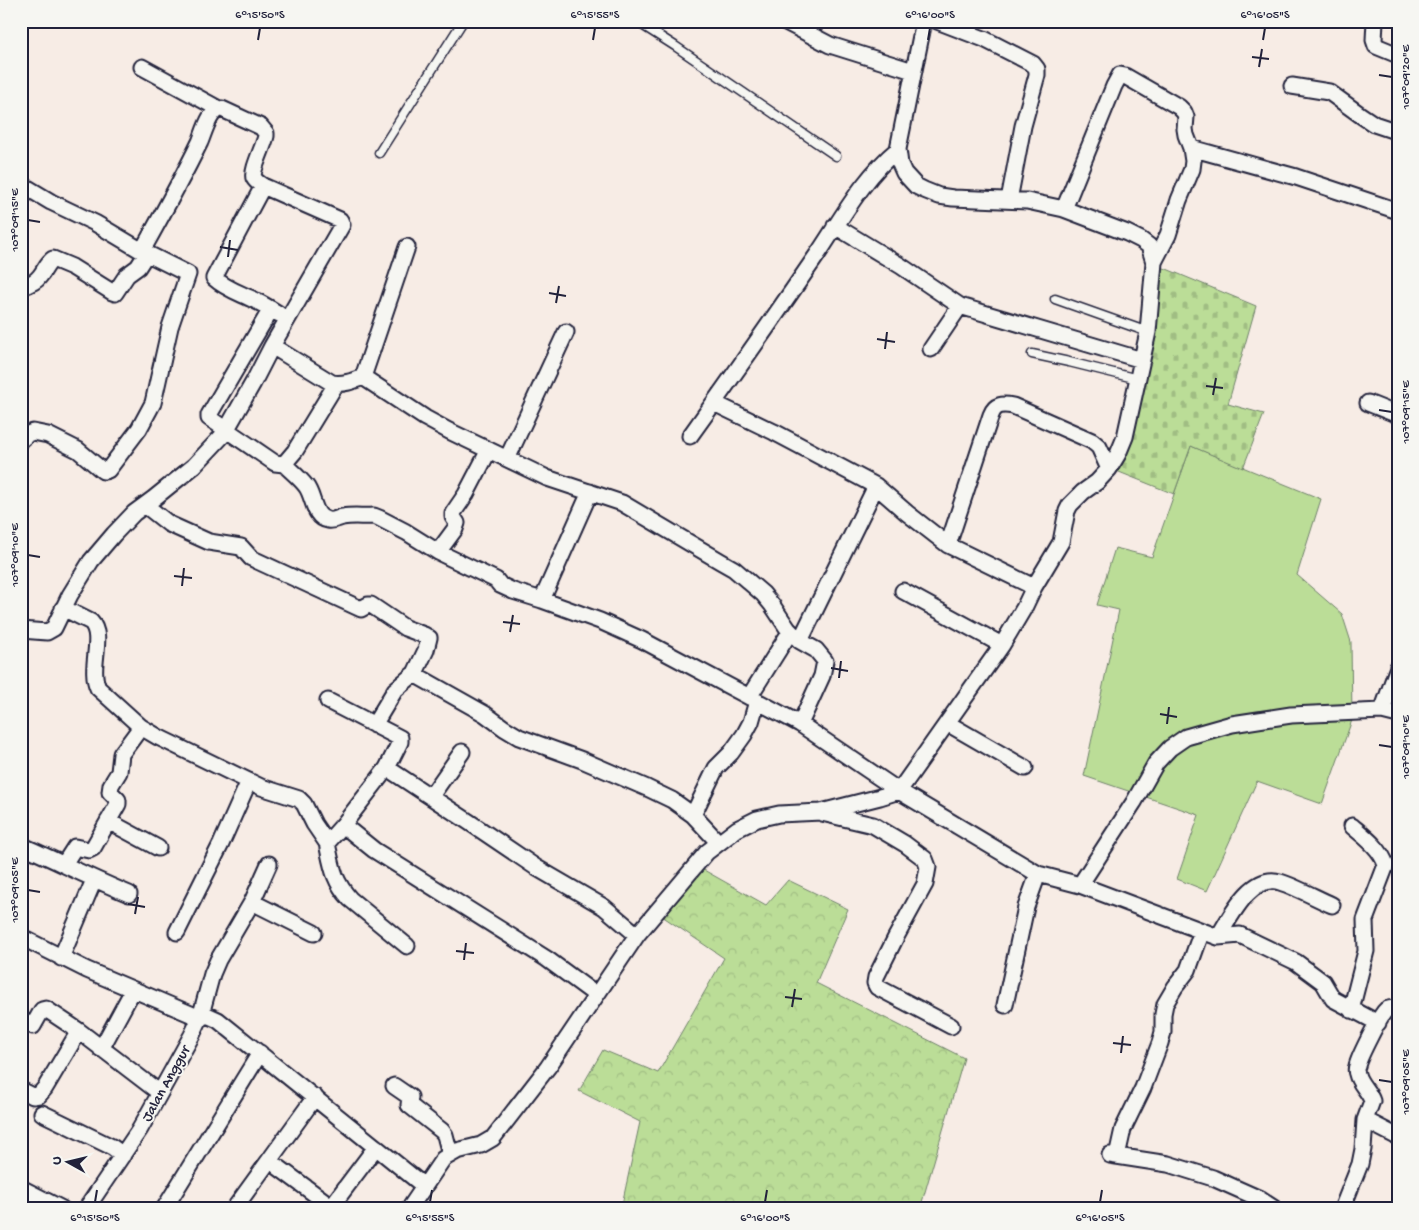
<svg xmlns="http://www.w3.org/2000/svg" width="1419" height="1230" font-family="'Gochi Hand',sans-serif">
	<style>
		.green { fill: #bbdd97; stroke: #6e8069 }
		.forest { fill: url(#forest-crowns); stroke: #6e8069 }
		.cemetery { fill: url(#cemetery-stones); stroke: #6e8069 }
		.lines { fill: none; stroke-linecap: round; stroke-linejoin: round }
		.lane-casing { stroke: #22223b; stroke-width: 11 }
		.street-casing { stroke: #22223b; stroke-width: 19 }
		.lane { stroke: #f6f6f2; stroke-width: 8 }
		.street { stroke: #f6f6f2; stroke-width: 15 }
		.ticks { fill: none; stroke: #22223b; stroke-width: 2 }
		.labels { text-anchor: middle; stroke-width: 4; stroke-linejoin: round; paint-order: stroke }
		.street-label { font-size: 15px; fill: #22223b; stroke: #f6f6f2 }
		.neatline { fill: none; stroke: #22223b; stroke-width: 2 }
		.ticks-label { font-size: 12px; text-anchor: middle; fill: #22223b }
	</style>
	<defs>
		<pattern id="forest-crowns" width="20" height="18" patternUnits="userSpaceOnUse" patternTransform="scale(1.25)"><rect width="20" height="18" fill="#bbdd97"/><path d="M2 6a3 3 0 1 1 6 0M12 15a3 3 0 1 1 6 0" fill="none" stroke="#a0bd83"/></pattern>
		<pattern id="cemetery-stones" width="16" height="16" patternUnits="userSpaceOnUse" patternTransform="scale(1.25)"><rect width="16" height="16" fill="#bbdd97"/><path d="M2 7V4a2 2 0 0 1 4 0v3zM10 15v-3a2 2 0 0 1 4 0v3z" fill="#a0bd83"/></pattern>
	</defs>
	<rect width="100%" height="100%" fill="#f7ece5"/>
	<filter id="ink" filterUnits="userSpaceOnUse"><feTurbulence type="fractalNoise" baseFrequency=".02" numOctaves="2"/><feDisplacementMap in="SourceGraphic" scale="10" xChannelSelector="R" yChannelSelector="G"/><feConvolveMatrix kernelMatrix="1 2 1 2 8 2 1 2 1" color-interpolation-filters="sRGB"/></filter>
	<g filter="url(#ink)">
		<!-- green -->
		<path class="green" d="M1191,446L1321,499L1297,575L1342,614L1351,642L1352,720L1322,804L1257,781L1207,891L1177,879L1199,815L1084,776L1119,610L1097,605L1115,548L1152,557Z"/>
		<!-- forest -->
		<path class="forest" d="M702,869L766,905L788,880L848,909L816,983L964,1058L920,1209H621L640,1122L579,1091L603,1050L658,1073L724,958L662,916Z"/>
		<!-- cemetery -->
		<path class="cemetery" d="M1157,265L1256,306L1228,404L1264,414L1243,468L1191,446L1174,494L1114,470Z"/>
		<g class="lines">
			<defs>
				<path id="lane" d="M636,21L675,46L836,156
					M379,153L463,21
					M1055,299L1148,332
					M1032,354L1069,362L1138,379"/>
				<path id="street" d="M784,21L830,45L913,71
					M937,21L984,39L1033,64L1037,69V75L1023,126L1009,200
					M1375,21L1374,40L1376,46L1398,55
					M142,67L219,109
					M1292,86L1329,92L1362,116L1374,124L1398,132
					M1191,148L1296,177L1398,211
					M21,184L51,202L95,223L142,251L188,274L170,327L153,403L139,429L108,470L105,471H103L78,450L48,435L33,432L28,434L21,440
					M263,186L214,278C226,289 240,293 254,300C263,304 271,309 279,314
					M1064,209L1114,86L1120,75L1125,76L1179,107L1184,112L1186,117L1185,129L1186,135L1191,148L1193,161L1192,169L1179,200L1168,235L1154,262
					M835,226L901,266L960,306L1142,360
					M142,251C162,215 182,179 200,142C204,133 210,108 222,109L261,127L266,133V136C264,146 251,171 254,178C256,182 260,184 263,186L340,220L342,225L272,346L332,383C343,385 353,381 363,377L425,418L449,431L547,478L622,503L720,561L734,569L763,594L772,605L788,629L800,641L816,650L825,661L822,676L800,724
					M21,287C28,285 36,282 40,276C45,270 47,263 53,259L72,267L112,292L115,293L127,275L138,267L147,253
					M271,309L209,415V418L272,461L275,463L284,464L295,451L336,384
					M931,349L960,306
					M363,377L407,247
					M714,403L774,432L876,486L907,513L948,545L1034,587
					M1368,403L1398,415
					M690,436C733,376 775,316 817,255C842,218 863,178 898,149
					M507,459L566,332
					M284,464C291,471 300,478 306,486C314,496 313,518 328,520C335,521 337,518 343,517C353,515 364,517 374,516L379,518L406,532L438,552L496,580L500,585L513,591L542,600L600,621L642,640L800,724L899,791L1038,874L1080,885L1218,937L1240,935L1296,962L1323,982L1333,999L1378,1023
					M145,505L169,524L209,542L241,547L251,558L361,609L368,605H371L405,628L424,635L429,638L426,650L415,673L395,690L374,725
					M948,545L991,415C995,404 1003,404 1013,406L1092,441L1099,447L1109,469
					M438,552L455,529L457,523L453,517V513L466,494L489,450
					M903,591L1002,645
					M542,600L590,492
					M63,608L91,622C105,637 88,667 98,688L141,727L158,737L261,787L299,799L304,804L314,824L327,843L343,825L387,768
					M21,630L47,632L54,628L70,595L91,561L114,534L134,513L153,499L194,466L224,434L253,383L272,346
					M800,641L876,486
					M414,674L485,714L504,728L519,737L582,760L647,788L672,800L693,815L718,842
					M749,697L790,632
					M328,701L400,738V742L387,768L469,822L537,868L604,907L637,935
					M1382,711L1398,667
					M947,723L1025,768
					M431,796L462,752
					M822,813L873,825L905,844L925,859L928,867L925,884L896,937L876,977L875,983L877,987L951,1026
					M693,815L716,768L731,753L744,735L751,722L757,701
					M108,821L158,848
					M343,825L374,850L547,959L596,995
					M327,843C332,866 333,880 350,899L407,946
					M21,845C57,861 93,879 129,894
					M64,864L75,847L89,850L93,848L118,804V800L110,792L111,785L119,772L121,754L141,727
					M1080,885L1134,802L1156,763L1170,748L1186,737L1232,724L1291,715L1382,711L1398,715
					M252,902L314,933
					M177,932L221,844L249,781
					M21,937L87,970L200,1018L212,974L218,960L252,902L269,864
					M1218,937C1230,918 1251,873 1280,882C1296,887 1316,898 1332,905
					M61,958L94,880
					M1005,1005L1026,907L1038,874
					M1351,1010L1366,951L1365,920L1386,865C1381,849 1365,837 1352,826
					M21,1020L33,1026L42,1010L46,1009L79,1031
					M101,1049L133,990
					M394,1086L410,1097L409,1105L442,1131L445,1135L450,1154
					M21,1090L33,1096L39,1095L45,1088L79,1031L160,1093
					M42,1113L112,1147L123,1155
					M1365,1120L1398,1137
					M1110,1155L1168,1164L1213,1178L1258,1198L1275,1209
					M1117,1156L1123,1129L1143,1088L1160,1043L1163,1032V1014L1165,1004L1175,987L1188,970L1202,931
					M278,1167L335,1209
					M21,1188L62,1209
					M86,1209L140,1129L192,1035L200,1018L207,1015L218,1020L424,1186
					M164,1209L260,1053
					M234,1209L315,1097
					M328,1209L331,1207L376,1147
					M409,1209L443,1159L457,1151L481,1145L493,1138L548,1067L637,935L707,852L737,829L757,819L779,814L821,812L880,797L899,791L1002,645L1024,608L1034,587L1061,542L1067,511L1070,505L1083,492L1097,482L1109,469L1118,454L1125,437L1148,332L1154,262L1149,246L1141,240L1127,233L1064,209L1027,201L953,198L939,196L924,190L916,186L904,173L900,164L898,149L924,21
					M1342,1209L1360,1164L1363,1149L1365,1120L1372,1101C1369,1091 1359,1084 1357,1074C1356,1072 1356,1068 1357,1066C1359,1057 1380,1015 1386,1010C1389,1008 1394,1008 1398,1008"/>
			</defs>
			<!-- lane casing -->
			<use href="#lane" class="lane-casing"/>
			<!-- street casing -->
			<use href="#street" class="street-casing"/>
			<!-- lane -->
			<use href="#lane" class="lane"/>
			<!-- street -->
			<use href="#street" class="street"/>
		</g>
	</g>
	<!-- ticks -->
	<path class="ticks" d="M258,40L260,28M593,40L595,28M928,40L930,28M1263,40L1265,28M1252,57L1269,59M1259,67L1262,49M1379,75L1392,77M28,220L40,222M220,247L238,250M228,257L230,240M549,293L566,296M556,303L559,286M877,339L895,342M885,349L887,332M1206,386L1223,388M1213,395L1216,378M1379,410L1392,412M28,555L40,557M174,576L192,578M182,586L184,568M503,622L520,624M510,632L513,615M831,668L848,671M839,678L841,661M1160,714L1177,717M1167,724L1169,707M1379,745L1392,747M28,890L40,892M128,904L145,907M135,914L138,897M456,951L474,953M464,960L466,943M785,997L802,999M792,1007L795,989M1113,1043L1131,1045M1121,1053L1123,1036M1379,1080L1392,1082M95,1202L97,1190M430,1202L432,1190M765,1202L767,1190M1100,1202L1102,1190"/>
	<g class="labels">
		<!-- street labels -->
		<g class="street-label">
			<text transform="translate(165 1083) rotate(-61)" y="5">Jalan Anggur</text>
		</g>
	</g>
	<!-- margin -->
	<rect width="1419" height="1230" fill="none" stroke="#f6f6f2" stroke-width="55"/>
	<!-- north arrow -->
	<g transform="translate(68 1162) rotate(278)" stroke="#f6f6f2" stroke-width="4" paint-order="stroke">
	<path d="M0-4L9 19L0 12L-9 19Z" fill="#22223b"/>
	<text y="-8" font-size="14" font-weight="bold" text-anchor="middle" fill="#22223b">U</text>
	</g>
	<rect x="28" y="28" width="1364" height="1174" class="neatline"/>
	<g class="ticks-label">
		<text x="260" y="18">6°15'50"S</text>
		<text x="595" y="18">6°15'55"S</text>
		<text x="930" y="18">6°16'00"S</text>
		<text x="1265" y="18">6°16'05"S</text>
		<text transform="translate(1405 77) rotate(-90)" y="4">107°09'20"E</text>
		<text transform="translate(14 220) rotate(-90)" y="4">107°09'15"E</text>
		<text transform="translate(1405 412) rotate(-90)" y="4">107°09'15"E</text>
		<text transform="translate(14 555) rotate(-90)" y="4">107°09'10"E</text>
		<text transform="translate(1405 747) rotate(-90)" y="4">107°09'10"E</text>
		<text transform="translate(14 890) rotate(-90)" y="4">107°09'05"E</text>
		<text transform="translate(1405 1082) rotate(-90)" y="4">107°09'05"E</text>
		<text x="95" y="1221">6°15'50"S</text>
		<text x="430" y="1221">6°15'55"S</text>
		<text x="765" y="1221">6°16'00"S</text>
		<text x="1100" y="1221">6°16'05"S</text>
	</g>
</svg>
